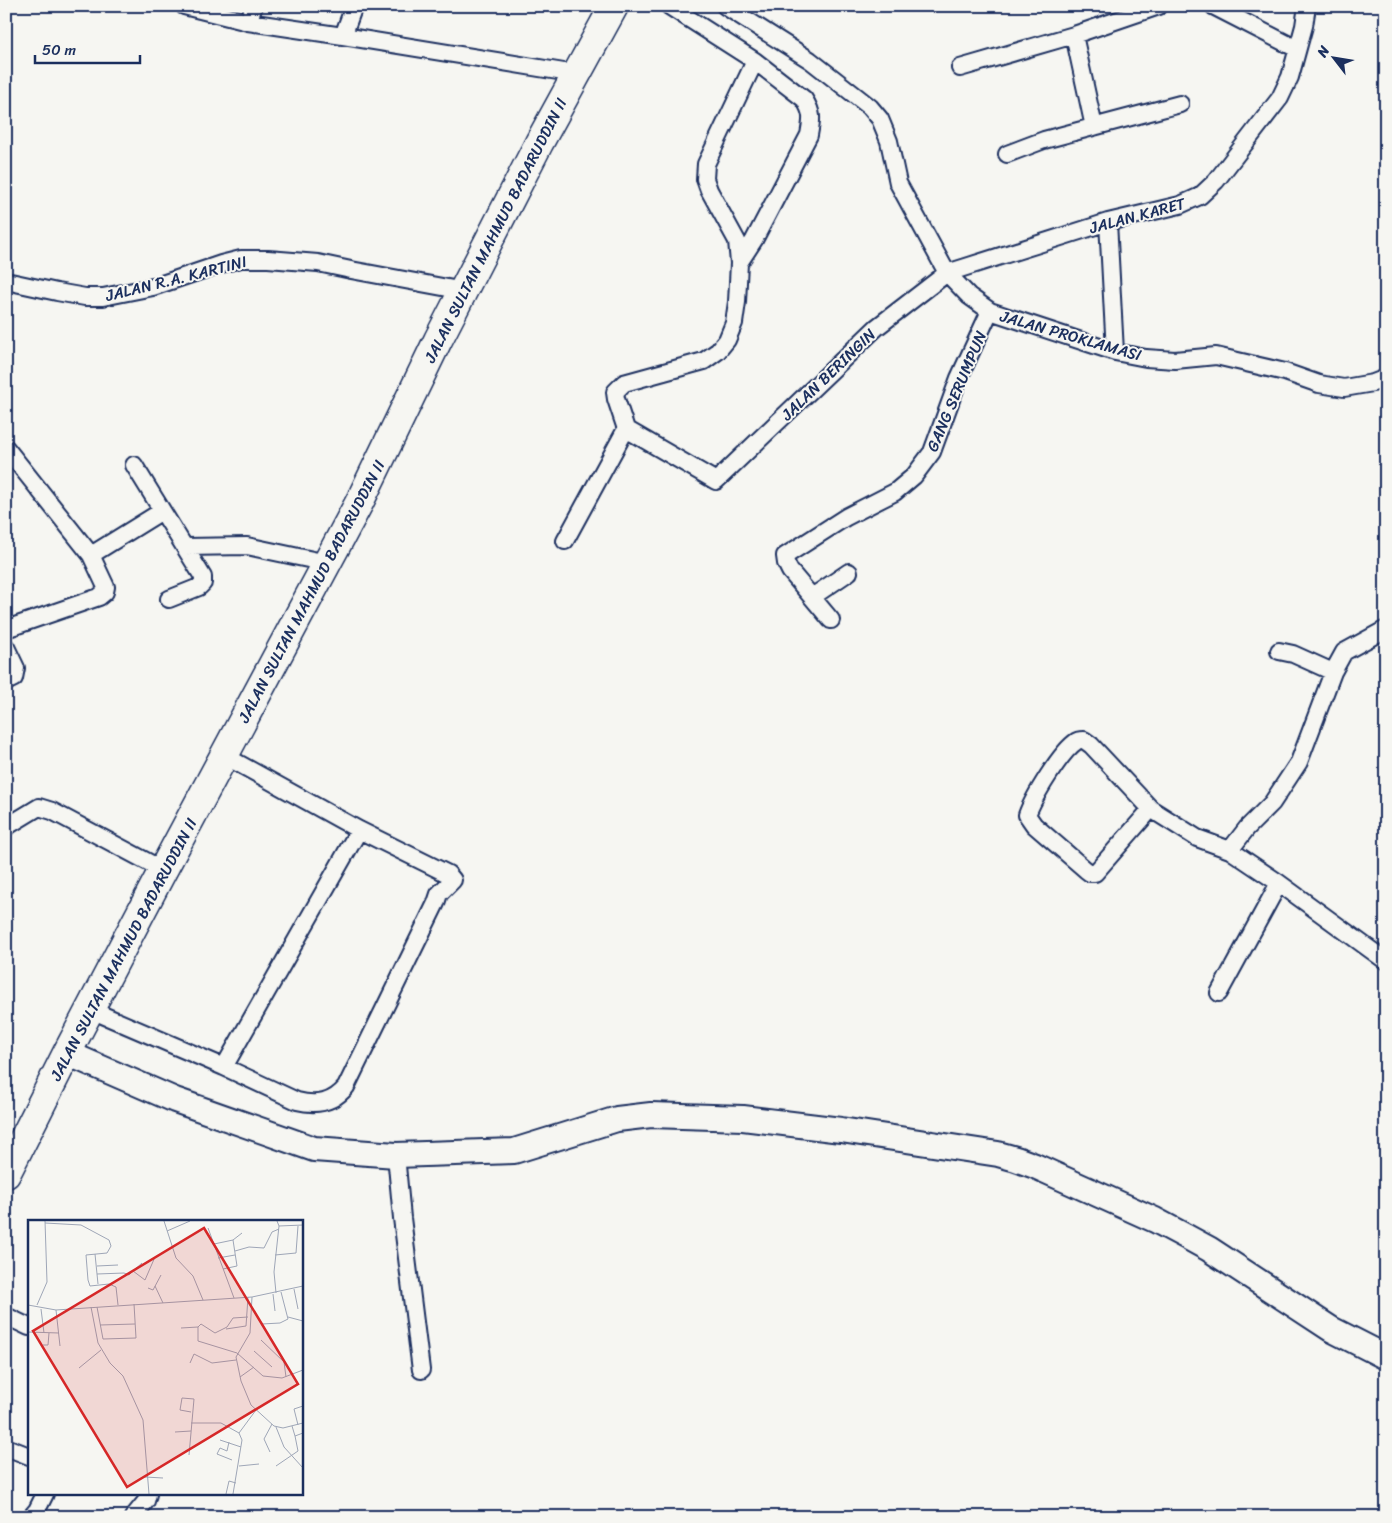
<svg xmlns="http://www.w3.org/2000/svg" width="1392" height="1523" font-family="Sriracha,sans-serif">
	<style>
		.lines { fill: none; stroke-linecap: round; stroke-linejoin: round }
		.street-casing { stroke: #1b2f5e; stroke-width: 20 }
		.secondary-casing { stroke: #1b2f5e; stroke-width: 28 }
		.highway-casing { stroke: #1b2f5e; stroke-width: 31 }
		.street { stroke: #f6f6f2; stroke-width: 16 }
		.secondary { stroke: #f6f6f2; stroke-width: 24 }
		.highway { stroke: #f6f6f2; stroke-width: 28 }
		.labels { text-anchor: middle; stroke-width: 4; stroke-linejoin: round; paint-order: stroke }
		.street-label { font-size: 16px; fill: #1b2f5e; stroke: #f6f6f2 }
		.inset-road { fill: none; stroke: #9ea6b7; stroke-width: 1 }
		.view { fill: #d62828; fill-opacity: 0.15; stroke: #d62828; stroke-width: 2.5 }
		.inset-edge { fill: none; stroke: #1b2f5e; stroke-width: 2.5 }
	</style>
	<rect width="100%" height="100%" fill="#f6f6f2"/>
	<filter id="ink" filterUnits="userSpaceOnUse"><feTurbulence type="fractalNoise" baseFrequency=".02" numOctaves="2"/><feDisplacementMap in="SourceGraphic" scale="10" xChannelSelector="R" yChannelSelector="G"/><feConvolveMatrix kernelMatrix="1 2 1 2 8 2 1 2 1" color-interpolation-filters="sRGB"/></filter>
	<g filter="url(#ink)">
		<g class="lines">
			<defs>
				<path id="street" d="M184,6L248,22L343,36L576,74
					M669,6L755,61L804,99C813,113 812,119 809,135L754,240L739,263
					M725,6L810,60L870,107L880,119L889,141L898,183L947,273L969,296L990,311L1115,352L1146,358L1175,360L1216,356L1285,372L1319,384L1344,388L1373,383L1386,378
					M1213,6L1297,49
					M248,22L254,6
					M1074,35L1094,127
					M343,36L354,6
					M755,61L706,164L705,179L709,190L737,241L739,263L737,302L734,323L727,340L718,351L704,361L624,383L615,392L616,399L626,429L716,481L877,327L947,273L1108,222L1180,205L1200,196L1216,181L1280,98L1290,77L1304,26L1307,6
					M960,68L1074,35L1159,6
					M1007,154L1044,140L1180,104
					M1108,222L1115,352
					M6,281L57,292L85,297H103L153,287L221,264L241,259H268L318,263L351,270L464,291
					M6,448L91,555L106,587L105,592L99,597L6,629
					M134,465L203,577V583L199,587L169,599
					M565,541L626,429
					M185,547L247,546L327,563
					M91,555L162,511
					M812,597L849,572
					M831,620L790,571L786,563L785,556L846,517L895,492L914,476L932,452L959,378L990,311
					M6,647L16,668L14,678L6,682
					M1279,651L1293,654L1333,672
					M1151,809L1095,873H1090L1086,870L1034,825L1027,815C1033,798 1061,751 1077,741C1078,740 1082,740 1084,740L1091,745L1151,809L1197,838L1230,850L1279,883L1386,961
					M6,827L39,807L52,811L163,870
					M1230,850L1247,828L1272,803L1299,762L1333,672L1344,652L1386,629
					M1219,993L1279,883
					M91,1010L224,1067L297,1101C317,1106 333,1103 346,1087L436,903L439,894L453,880L448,874L359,830L225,756
					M224,1067L359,830
					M396,1155L402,1218L421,1370
					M6,1316L29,1327
					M6,1447L29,1456
					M31,1517L37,1510L45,1494
					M133,1517L146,1501L148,1494"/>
				<path id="secondary" d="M67,1053L175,1100L314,1149L396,1155L514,1151L617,1119L651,1115L743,1118L841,1130L998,1154L1016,1159L1035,1166L1155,1220L1187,1237L1209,1249L1331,1329L1386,1357"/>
				<path id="highway" d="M6,1174L67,1053L163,870L327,563L359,503L438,340L539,143L614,6"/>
			</defs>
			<!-- street casing -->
			<use href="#street" class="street-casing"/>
			<!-- secondary casing -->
			<use href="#secondary" class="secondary-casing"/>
			<!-- highway casing -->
			<use href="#highway" class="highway-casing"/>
			<!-- street -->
			<use href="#street" class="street"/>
			<!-- secondary -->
			<use href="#secondary" class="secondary"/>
			<!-- highway -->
			<use href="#highway" class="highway"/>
		</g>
	</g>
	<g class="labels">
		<!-- street labels -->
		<g class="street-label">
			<text transform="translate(1137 215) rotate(-15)" y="6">JALAN KARET</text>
			<text transform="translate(495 230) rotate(-63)" y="6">JALAN SULTAN MAHMUD BADARUDDIN II</text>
			<text transform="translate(176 278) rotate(-14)" y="6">JALAN R.A. KARTINI</text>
			<text transform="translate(1071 335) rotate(16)" y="6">JALAN PROKLAMASI</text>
			<text transform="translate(828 374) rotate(-44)" y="6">JALAN BERINGIN</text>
			<text transform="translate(956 391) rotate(-67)" y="6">GANG SERUMPUN</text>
			<text transform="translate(311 591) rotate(-62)" y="6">JALAN SULTAN MAHMUD BADARUDDIN II</text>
			<text transform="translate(123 949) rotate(-62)" y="6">JALAN SULTAN MAHMUD BADARUDDIN II</text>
		</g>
	</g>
	<!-- overview -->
	<g transform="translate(28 1220)">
		<rect width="275" height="275" fill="#f6f6f2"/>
		<path class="inset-road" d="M136,1L148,38L165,56L175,80M17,3L53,5L81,20L83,26L79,33L58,35L60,60L62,66L81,64L88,67L90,85M251,6L275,5M180,8L206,78M139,11L162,1M186,24L205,20L214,13M207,31L221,27L236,28L244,12L251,9M67,34L70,64M247,35L268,33L270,6M190,38L207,35M114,43L105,51L117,60L127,37M69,46L90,45M195,49L209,46L205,20M69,54L96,53L101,55L105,51M127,66L135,83M120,68L125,70L133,55M266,69L270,89M248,73L246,52L251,6L249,1M245,74L247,91M224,77L222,113L208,137L213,161L223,185L246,206L255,208L275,203M0,85L28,90L224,77L275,66M9,85L19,62L17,1M63,87L70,123L82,143L95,156L115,200L121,274M69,87L75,119L108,118L106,84M13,89L16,113M28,90L32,126M220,97L205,98L199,107L187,113L173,104L170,107V121L209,133L235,156L254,158L275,150M260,97L275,101M234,104L252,103L260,99L253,72M72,105L107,104M153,108L170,107M198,109L218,106L220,77M0,112L31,113M233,120L256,142L258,157M15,125H20L21,113M226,131L244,147M162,143L166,134L184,143L208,140M51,148L73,130M212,157L226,147M163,203H193L211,213M270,205L266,189L275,186M264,206L267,216L275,213M248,207L256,227L275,248M147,212L163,211M211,213L228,190M192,220L213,227M201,222L199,231L192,228L189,234L204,240M242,232L236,219L244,204M161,235L166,179L154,178L152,190L163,192M211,246L231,244M248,246L270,231L267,216M117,257L135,258M198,274L201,261L208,263M205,274L214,220L211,213"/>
		<path class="view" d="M176,8L270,164L99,267L5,111Z"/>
		<rect width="275" height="275" class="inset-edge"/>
	</g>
	<!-- margin -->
	<rect width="1392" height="1523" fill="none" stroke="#f6f6f2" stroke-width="25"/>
	<rect x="12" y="12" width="1367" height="1498" fill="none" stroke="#1b2f5e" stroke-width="2" filter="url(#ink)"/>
	<!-- north arrow -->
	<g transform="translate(1334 58) rotate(301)" stroke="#f6f6f2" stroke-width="4" paint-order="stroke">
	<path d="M0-4L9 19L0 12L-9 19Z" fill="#1b2f5e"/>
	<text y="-8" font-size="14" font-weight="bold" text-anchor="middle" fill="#1b2f5e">N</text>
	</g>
	<!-- scale -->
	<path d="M35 55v8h105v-8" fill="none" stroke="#1b2f5e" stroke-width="2.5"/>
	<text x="42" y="55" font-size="15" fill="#1b2f5e" stroke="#f6f6f2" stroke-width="4" paint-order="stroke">50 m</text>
</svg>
